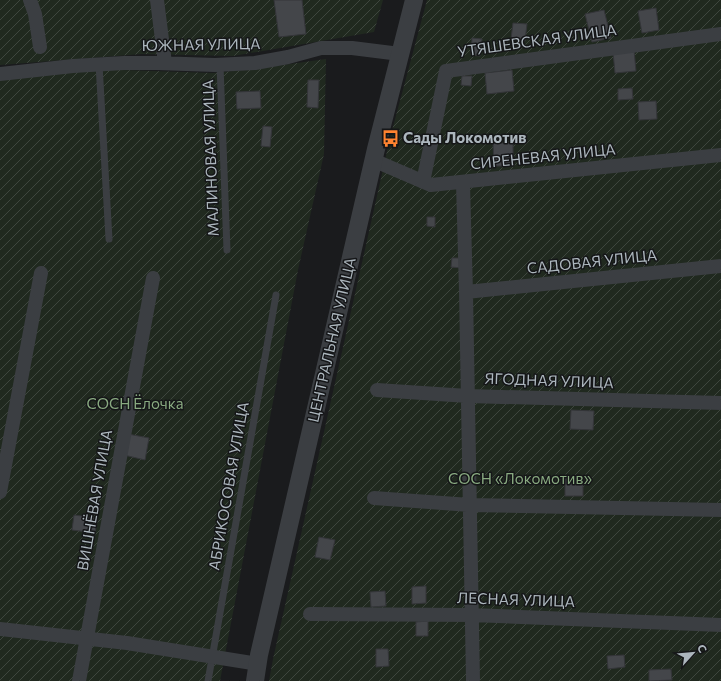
<svg xmlns="http://www.w3.org/2000/svg" width="721" height="681" font-family="Commissioner,sans-serif">
	<style>
		.garden { fill: url(#garden-furrows) }
		.building { fill: #44464a; stroke: #343539 }
		.lines { fill: none; stroke-linecap: round; stroke-linejoin: round }
		.service { stroke: #3b3e42; stroke-width: 7 }
		.minor { stroke: #3b3e42; stroke-width: 14 }
		.tertiary { stroke: #3b3e42; stroke-width: 18 }
		.labels { text-anchor: middle; stroke-width: 3; stroke-linejoin: round; paint-order: stroke }
		.street-label { font-size: 15px; fill: #acb6bd; stroke: #151618 }
		.poi-label { font-size: 15px; font-weight: bold; fill: #acb6bd; stroke: #151618; text-anchor: start }
		.park-label { font-size: 15px; fill: #89aa81; stroke: #151618 }
	</style>
	<defs>
		<pattern id="garden-furrows" width="10" height="10" patternUnits="userSpaceOnUse"><rect width="10" height="10" fill="#20291f"/><path d="M-1 1l2-2M0 10L10 0M9 11l2-2" fill="none" stroke="#3e463e"/></pattern>
	</defs>
	<rect width="100%" height="100%" fill="#1a1b1d"/>
	<!-- garden -->
	<path class="garden" d="M0,0H383L374,32L233,56L142,54L0,65Z
		M427,0H721V681H269L273,659L390,138Z
		M326,59L324,154L298,270L220,681H0V77L91,69L213,73L254,69Z"/>
	<!-- building -->
	<path class="building" d="M274,0H302L306,34L279,37Z
		M656,8L659,30L642,33L638,11Z
		M604,10L611,38L592,42L585,14Z
		M513,23L527,24L525,41L511,39Z
		M472,38L482,39L480,56L471,55Z
		M634,50L636,71L615,73L613,52Z
		M512,70L514,91L487,94L485,73Z
		M462,76H472L471,86L461,85Z
		M308,80H319L318,108L307,107Z
		M632,88L633,99L618,100V89Z
		M260,91L261,108L237,109L236,92Z
		M656,101L657,119L639,120L638,102Z
		M263,126L272,127L270,147L261,146Z
		M493,143H513V166H494Z
		M427,217H435V227L427,226Z
		M452,258H463L462,268L451,267Z
		M571,410L594,411L593,430L570,429Z
		M128,434L149,438L145,460L124,455Z
		M565,477H583V496H565Z
		M74,515L97,518L95,533L72,530Z
		M319,537L335,540L330,560L315,557Z
		M426,586V603L412,604V587Z
		M385,591L386,606L371,607L370,592Z
		M428,621V636H416V622Z
		M376,649H388L389,666L376,667Z
		M624,655L625,667L608,669L607,656Z
		M671,669L672,680L649,681V670Z"/>
	<g class="lines">
		<!-- service -->
		<path class="service" d="M99,64L109,239
			M220,65L227,250
			M208,681L276,295"/>
		<!-- minor -->
		<path class="minor" d="M30,0L35,14L40,47
			M157,0L165,63
			M0,74L73,66L124,63H156L215,65L255,63L288,57L321,48H352L400,54
			M373,160L431,185L721,155
			M423,182L446,71L721,34
			M463,183L466,292L473,681
			M466,292L721,266
			M377,390L468,396L721,403
			M0,492L41,273
			M374,498L470,505L721,510
			M310,614L472,615L721,625
			M0,629L127,643L258,664
			M79,681L153,278"/>
		<!-- tertiary -->
		<path class="tertiary" d="M255,681L259,655L376,149L414,0"/>
	</g>
	<!-- icons -->
	<defs>
		<symbol id="bus-bare" viewBox="-9 -9 18 18"><path d="M-5-6H5V4H4V6H2V4H-2V6H-4V4H-5ZM-3.5-4V0h7V-4ZM-3.5 1.2v1.5H-2V1.2ZM2 1.2v1.5H3.5V1.2Z" fill="#ff8330" stroke="#151618" stroke-width="2.5" paint-order="stroke"/></symbol>
	</defs>
	<g fill-rule="evenodd">
		<use href="#bus-bare" x="378" y="126" width="25" height="25"/>
	</g>
	<g class="labels">
		<!-- street labels -->
		<g class="street-label">
			<text transform="translate(537 41) rotate(-8)" y="5">УТЯШЕВСКАЯ УЛИЦА</text>
			<text transform="translate(201 45) rotate(-1)" y="5">ЮЖНАЯ УЛИЦА</text>
			<text transform="translate(543 157) rotate(-6)" y="5">СИРЕНЕВАЯ УЛИЦА</text>
			<text transform="translate(211 158) rotate(-92)" y="5">МАЛИНОВАЯ УЛИЦА</text>
			<text transform="translate(592 262) rotate(-6)" y="5">САДОВАЯ УЛИЦА</text>
			<text transform="translate(332 340) rotate(-77)" y="5">ЦЕНТРАЛЬНАЯ УЛИЦА</text>
			<text transform="translate(549 381) rotate(2)" y="5">ЯГОДНАЯ УЛИЦА</text>
			<text transform="translate(229 486) rotate(-80)" y="5">АБРИКОСОВАЯ УЛИЦА</text>
			<text transform="translate(95 500) rotate(-80)" y="5">ВИШНЁВАЯ УЛИЦА</text>
			<text transform="translate(516 600) rotate(2)" y="5">ЛЕСНАЯ УЛИЦА</text>
		</g>
		<!-- poi labels -->
		<g class="poi-label">
			<text x="403" y="143">Сады Локомотив</text>
		</g>
		<!-- park labels -->
		<g class="park-label">
			<text x="135" y="409">СОСН Ёлочка</text>
			<text x="520" y="484">СОСН «Локомотив»</text>
		</g>
	</g>
	<!-- north arrow -->
	<g transform="translate(693 653) rotate(63)" stroke="#151618" stroke-width="3" paint-order="stroke">
	<path d="M0-3L7 15L0 10L-7 15Z" fill="#acb6bd"/>
	<text y="-6" font-size="11" font-weight="bold" text-anchor="middle" fill="#acb6bd">С</text>
	</g>
</svg>
